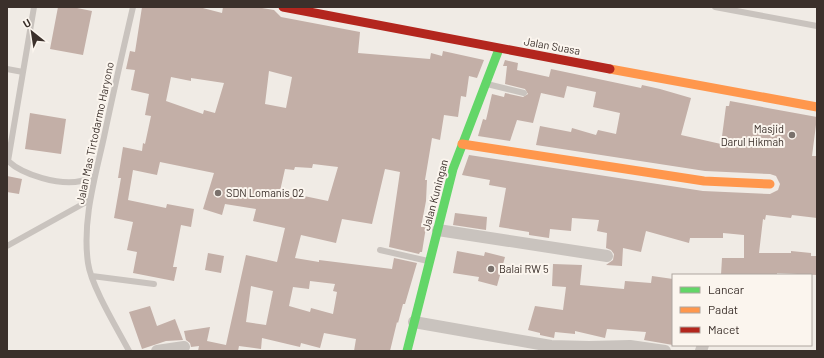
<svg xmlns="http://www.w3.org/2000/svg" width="824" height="358" font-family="Barlow,sans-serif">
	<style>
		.building { fill: #c3afa7; fill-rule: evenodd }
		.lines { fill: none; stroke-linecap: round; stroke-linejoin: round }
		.lane { stroke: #c9c3be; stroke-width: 6 }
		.street { stroke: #c9c3be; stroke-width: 12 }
		.fast { stroke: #63d668; stroke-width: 9 }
		.slow { stroke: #ff974d; stroke-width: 9 }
		.jam { stroke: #b3261e; stroke-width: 9 }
		.poi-dot { fill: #7a716c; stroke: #fbf5ee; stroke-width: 1.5 }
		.labels { text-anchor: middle; stroke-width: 4; stroke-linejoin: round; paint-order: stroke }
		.street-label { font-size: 11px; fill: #3b302b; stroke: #fbf5ee }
		.poi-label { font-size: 11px; fill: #3b302b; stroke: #fbf5ee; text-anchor: start }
	</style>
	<rect width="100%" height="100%" fill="#f0ebe5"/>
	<!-- building -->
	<path class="building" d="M58,7H72L92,11L83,55L50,49Z
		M142,7H199L222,13L223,7H256L274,10L281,17L360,32L358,53L430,59L431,53L442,56L443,51L484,60L477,78L469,76L466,97L461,96L458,117L444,115L440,140L432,138L425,180H427L426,201L421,227H426L422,252H420L419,254L389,247L400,172L385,169L372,224L342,219L336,243L301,235L295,258L319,262V260L392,269L394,258L417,263L405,304H403L398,323L397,322L390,351H354L356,339L324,333L320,348L301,343L300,347L262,338L261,349L239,346L238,351H198L199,346L191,347L190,343L186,340L184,331L210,327L207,341L226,345L246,255L277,262L285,228L253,221L256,209L225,204L222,215L203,209L214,173L160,162L157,175L133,170L128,200L166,208L167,204L194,209L191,227L181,225L173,267H177L174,281L133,273L137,252L127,250L133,222L114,218L121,178H118L123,147L142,151L143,143L145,144L151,116L145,115L149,94L131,90L135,70L126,69L130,51L135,52ZM269,71L292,77L286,108L265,104ZM171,77L191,81V78L224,83L215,113L204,110L203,114L166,101ZM313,164L338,167L328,201L280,191L285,169L294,170L295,167L312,168ZM310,281L335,284L333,291L337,292L333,314L311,308L310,312L289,306L293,287L309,289ZM251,286L273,291L266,325L246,322Z
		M505,60L518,63L517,70L549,77L551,69L641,88L642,85L660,89L691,98L681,135L721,144L726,106H729L730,101L817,117L812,156H817V218L792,215L791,218L766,215L765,220L763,219L759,253H791V251L811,253V256H817V275L777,273V275H721L722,258H744V235L723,233V238H690L689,243L646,231L641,252L623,248L622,266L606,265L613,260L614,254L611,250L606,248L607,233L597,231L599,220L572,218L571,231L550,229L549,238L529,235V232L499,227L506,188L489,185L490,180L462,175L469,155L703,191L770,194L778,190L780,184L776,176L770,174L705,171L536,145L540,126L571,132L572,128L596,135L598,130L616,134L620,113L593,107L596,92L567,86L564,98L541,93L533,123L517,120L510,141L478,136L483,119L486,120L492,94L504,97L505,93L523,97L528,94L525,89L505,84L507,66H503Z
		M30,113L66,119L61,154L25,149Z
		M7,176L22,179L19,194L7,192Z
		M455,213L487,217L486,230L453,225Z
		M457,251L484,256L485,252L505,257L497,286L478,281L479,277L453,273Z
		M208,253L224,256L221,273L205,270Z
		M553,264L582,265L580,285L624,289L625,281L651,283L652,276L673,279V345L644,340L646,332L607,329L605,338L575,331V334L555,332L554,338L540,335V333L528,330L535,306L563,310L566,287L552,286Z
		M150,306L157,326L175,319L183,340L166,341L142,349L129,312Z"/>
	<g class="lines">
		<!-- lane -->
		<path class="lane" d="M34,7L8,161C23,175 60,186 81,181C85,180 90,178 95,176
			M715,7L817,26
			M7,69L23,72
			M487,84L524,93
			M7,246L90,200
			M380,250L428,261
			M92,276L154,284
			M129,351C118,330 91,286 88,263C82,221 95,178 104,137C113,94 123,50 133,7"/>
		<!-- street -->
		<path class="street" d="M438,230L607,256
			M414,322L551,346L589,347V351
			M589,347L630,346L665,351
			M157,351L184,347
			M701,351L703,345"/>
		<!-- fast -->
		<path class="fast" d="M407,351L453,169L499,49"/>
		<!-- slow -->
		<path class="slow" d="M610,69L817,107
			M462,144L704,181L770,184"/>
		<!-- jam -->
		<path class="jam" d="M283,7L610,69"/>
	</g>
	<!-- markers -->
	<g class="poi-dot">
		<circle cx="792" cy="135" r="4"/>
		<circle cx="218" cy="193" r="4"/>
		<circle cx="491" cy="269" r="4"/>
	</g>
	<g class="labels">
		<!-- street labels -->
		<g class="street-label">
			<text transform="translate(552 46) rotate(10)" y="4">Jalan Suasa</text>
			<text transform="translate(95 133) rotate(-78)" y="4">Jalan Mas Tirtodarmo Haryono</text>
			<text transform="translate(435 195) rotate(-75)" y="4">Jalan Kuningan</text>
		</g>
		<!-- poi labels -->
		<g class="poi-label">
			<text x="784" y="133" text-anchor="end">Masjid<tspan x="784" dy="13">Darul Hikmah</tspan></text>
			<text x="226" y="197">SDN Lomanis 02</text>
			<text x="499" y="273">Balai RW 5</text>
		</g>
	</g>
	<!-- border -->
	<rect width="824" height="358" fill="none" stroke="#3b302b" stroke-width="16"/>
	<!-- legend -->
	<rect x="672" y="274" width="140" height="72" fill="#fbf5ee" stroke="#aea6a0"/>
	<rect x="680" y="287" width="20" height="6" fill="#63d668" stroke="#aea6a0"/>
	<text x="708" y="294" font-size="12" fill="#3b302b">Lancar</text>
	<rect x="680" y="307" width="20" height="6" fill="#ff974d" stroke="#aea6a0"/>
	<text x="708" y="314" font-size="12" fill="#3b302b">Padat</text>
	<rect x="680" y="327" width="20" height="6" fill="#b3261e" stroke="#aea6a0"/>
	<text x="708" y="334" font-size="12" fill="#3b302b">Macet</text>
	<!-- north arrow -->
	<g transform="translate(32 32) rotate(330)" stroke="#fbf5ee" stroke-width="3" paint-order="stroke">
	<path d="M0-3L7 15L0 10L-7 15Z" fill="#3b302b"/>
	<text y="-6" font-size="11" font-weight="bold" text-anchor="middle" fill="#3b302b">U</text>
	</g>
</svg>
